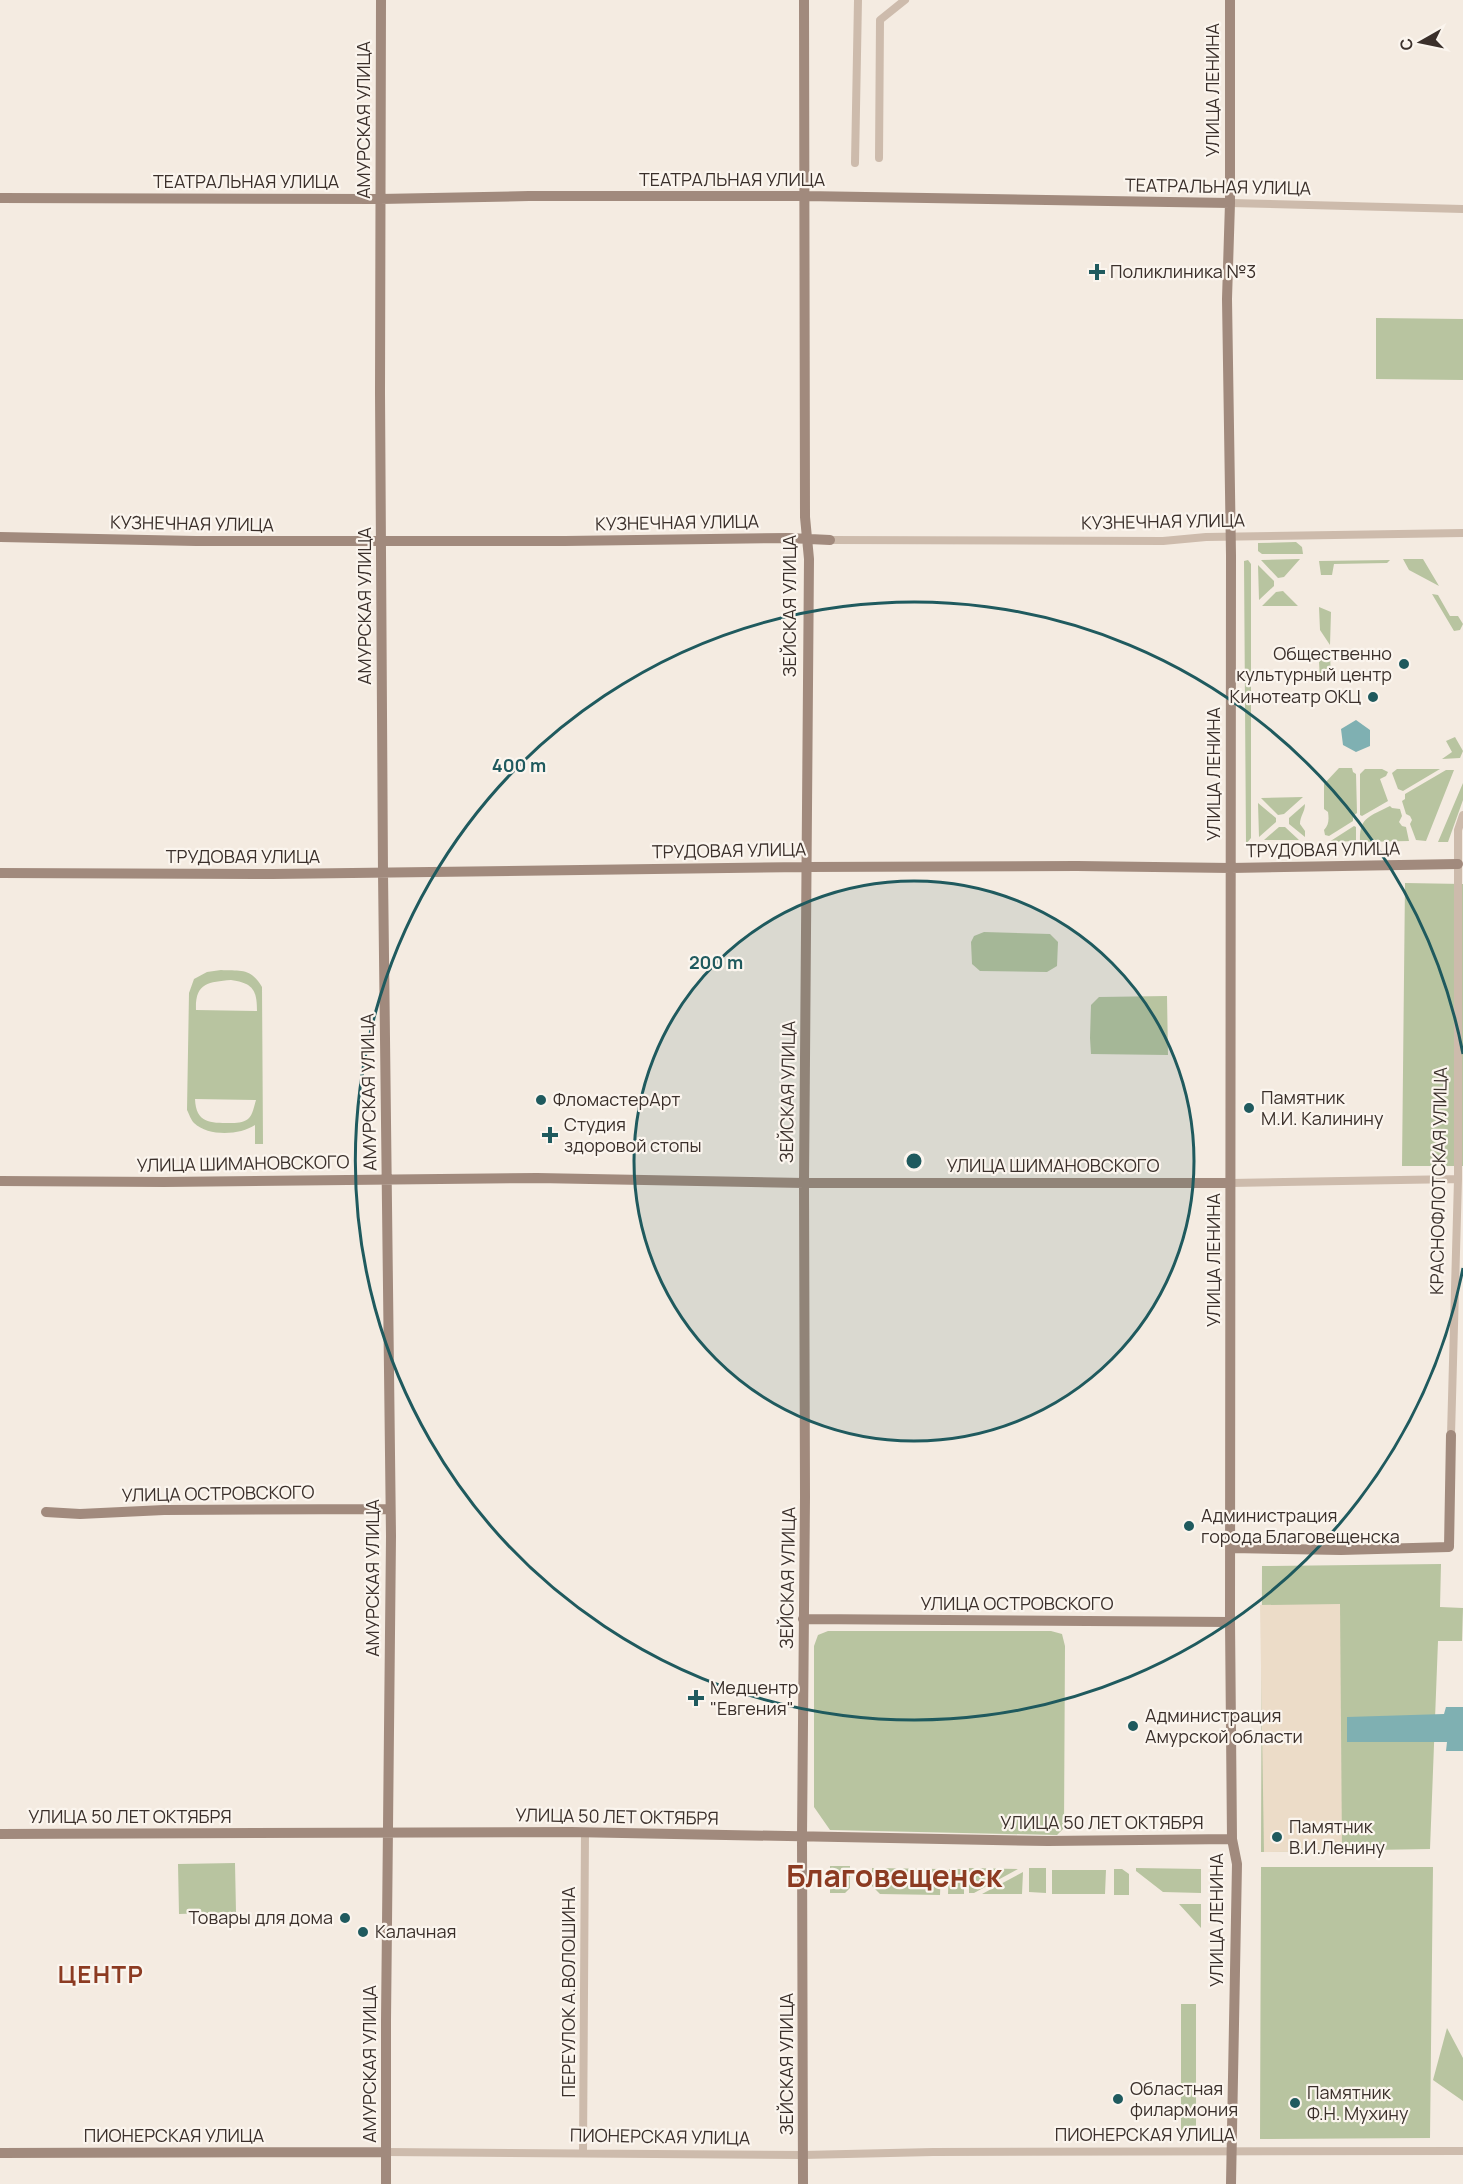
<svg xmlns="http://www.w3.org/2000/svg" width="1463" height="2184" font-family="Manrope,sans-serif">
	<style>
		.green { fill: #b8c4a0; fill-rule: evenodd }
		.plaza { fill: #ecdcc8 }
		.water { fill: #7fb0b2 }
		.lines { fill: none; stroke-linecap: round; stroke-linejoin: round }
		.street { stroke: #cdbbac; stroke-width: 8 }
		.secondary { stroke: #a18a7d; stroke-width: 10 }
		.ring { fill: none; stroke: #1f5a5e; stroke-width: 3 }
		.poi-dot { fill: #1f5a5e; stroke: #fbf5ee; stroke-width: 2 }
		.labels { text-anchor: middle; stroke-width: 4.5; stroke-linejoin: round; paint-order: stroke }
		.street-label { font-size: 18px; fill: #3b302b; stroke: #fbf5ee }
		.poi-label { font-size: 18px; fill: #3b302b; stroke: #fbf5ee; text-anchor: start }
		.district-label { font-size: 24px; font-weight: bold; letter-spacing: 1.5px; fill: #8c3b22; stroke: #fbf5ee }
		.town-label { font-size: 30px; font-weight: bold; fill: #8c3b22; stroke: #fbf5ee }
		.centre { fill: #1f5a5e; stroke: #fbf5ee; stroke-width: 3 }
		.ring-label { font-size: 18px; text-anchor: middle; font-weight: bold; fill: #1f5a5e; stroke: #fbf5ee; stroke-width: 4.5; stroke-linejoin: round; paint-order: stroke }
	</style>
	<rect width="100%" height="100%" fill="#f4ebe1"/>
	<!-- green -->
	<path class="green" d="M1376,318L1463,319V380L1376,379Z
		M1296,542L1302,547L1303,554H1262L1258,551V543Z
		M1300,559L1284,577L1278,578L1261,560Z
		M1403,559H1423L1439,586L1409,570Z
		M1248,560L1251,564V838L1246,844L1244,561Z
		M1390,560L1387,563L1334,564L1332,575H1321L1319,561Z
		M1258,565L1274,581V586L1259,600Z
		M1283,591L1298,606H1262L1276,592Z
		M1432,594L1438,595L1450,616H1458L1463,624L1460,630L1454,631Z
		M1319,607L1331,612L1330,645L1320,630Z
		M1330,652L1331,680H1323L1320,679L1319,662Z
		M1455,737L1463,751L1460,758L1442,759L1452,752L1446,741Z
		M1339,768H1352L1353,772L1356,774L1357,813L1353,816V821L1329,836L1325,835L1324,830C1329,825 1329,819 1328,812L1324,809V784Z
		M1365,769H1382L1388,772L1386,776L1380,779L1388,801L1362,816L1360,815V774Z
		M1397,769H1440L1403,791L1398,789L1392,773Z
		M1446,770H1454L1426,841L1416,840L1410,824L1412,820L1410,816L1406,814L1402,801L1405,799V794Z
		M1463,783V800L1448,842H1438Z
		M1303,797L1284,814L1278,815L1261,798Z
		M1258,803L1276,818V822L1259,837Z
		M1305,804C1305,812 1300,816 1300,824L1305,831V837L1289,824V818Z
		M1390,806L1392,808L1400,809L1402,816L1399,822L1402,826L1406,827L1409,841L1360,842C1359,817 1369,817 1390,806Z
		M1354,826L1356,827V841L1329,842Z
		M1279,827H1285L1299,840H1264Z
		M1405,883L1463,884V1166H1402Z
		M984,932L1050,934L1058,942L1057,966L1047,972L980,971L972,964L971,942L974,936Z
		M221,970C241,971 251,968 262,987L263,1144H255V1125C240,1135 209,1137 194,1123C191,1120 189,1114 187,1110L189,993L194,979L207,972ZM231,980C253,983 257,990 257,1011L196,1010C195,983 208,982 231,980ZM195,1099L255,1100H256C254,1106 253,1115 248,1119C243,1123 236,1123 230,1123C210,1123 196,1123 195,1099Z
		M1167,996L1168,1055L1091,1054L1090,1038L1091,1005L1099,997Z
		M1441,1564L1440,1607L1463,1608L1462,1641H1438L1430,1849L1261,1852L1262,1566Z
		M828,1631H1051L1062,1634L1065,1646L1064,1828L1057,1835L830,1830L814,1807V1646L818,1635Z
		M235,1863L236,1912L179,1914L178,1864Z
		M830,1866H850V1888L845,1893H830Z
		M1261,1867H1433L1430,2138L1260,2139Z
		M872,1868L941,1869L940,1895L880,1894L872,1886Z
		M969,1868L1018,1869L974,1893H969Z
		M1029,1868H1046V1893L1029,1892Z
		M1136,1868L1201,1869V1893L1163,1892L1136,1871Z
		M949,1869H964V1894H948Z
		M1114,1869H1122L1129,1874V1895H1114Z
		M1052,1870H1106L1105,1894H1052Z
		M1023,1872L1022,1894H982Z
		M1179,1904H1201V1928Z
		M1181,2004H1196V2132H1181Z
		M1447,2028L1463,2058V2101L1433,2080Z"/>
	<!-- plaza -->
	<path class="plaza" d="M1340,1604L1342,1851L1264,1852L1260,1605Z"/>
	<!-- water -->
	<path class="water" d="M1356,720L1370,730V746L1356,752L1343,745L1341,729Z
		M1446,1707H1463V1751H1446L1447,1742H1347V1717L1444,1714Z"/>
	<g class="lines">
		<!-- street -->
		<path class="street" d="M879,158L880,20L905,0
			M855,163L858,0
			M1230,203L1463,209
			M830,540L1163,541L1206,537L1463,533
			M1230,1183L1458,1179
			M1451,1435L1458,1179V830L1463,815
			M386,2152L803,2155L933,2152L1463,2151
			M583,2153L585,1832"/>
		<!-- secondary -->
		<path class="secondary" d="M381,0L380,393L383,873L391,1536L386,2021V2184
			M1230,0V203L1227,299L1231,555L1230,1622L1232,1839L1237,1864L1231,2184
			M0,198L380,199L529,196H805L1230,203
			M0,537L196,541H565L789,538L830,540
			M0,873L273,874L807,867L1077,866L1231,868L1458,864
			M0,1181L164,1182L537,1178L804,1183H1230
			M46,1512L80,1514L164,1510L390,1509
			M1231,1548L1341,1550L1449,1547L1451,1435
			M803,1619L1230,1622
			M0,1834L571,1832L1048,1841L1232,1839
			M0,2153L386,2152
			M803,2184L802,1837L805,1497L804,1183L809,559L805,517L804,0"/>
	</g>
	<!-- distance rings -->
	<circle cx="914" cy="1161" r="280" fill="#1f5a5e" fill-opacity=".12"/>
	<g class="ring">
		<circle cx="914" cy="1161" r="280"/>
		<path d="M1463 1268A559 559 0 1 1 1463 1054"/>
	</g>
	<!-- markers -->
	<g class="poi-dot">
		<path d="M1094 263h6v6h6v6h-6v6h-6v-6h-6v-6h6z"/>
		<circle cx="1404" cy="664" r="6"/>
		<circle cx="1373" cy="697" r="6"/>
		<circle cx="541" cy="1100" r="6"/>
		<circle cx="1249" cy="1108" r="6"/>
		<path d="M547 1126h6v6h6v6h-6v6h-6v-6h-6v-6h6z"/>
		<circle cx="1189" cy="1526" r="6"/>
		<path d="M693 1689h6v6h6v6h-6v6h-6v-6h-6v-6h6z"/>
		<circle cx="1133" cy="1726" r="6"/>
		<circle cx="1277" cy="1837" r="6"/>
		<circle cx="345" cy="1918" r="6"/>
		<circle cx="363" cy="1932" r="6"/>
		<circle cx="1118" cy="2099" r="6"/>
		<circle cx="1295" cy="2103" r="6"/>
	</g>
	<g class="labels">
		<!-- street labels -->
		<g class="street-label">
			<text transform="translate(1213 90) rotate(-90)" y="6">УЛИЦА ЛЕНИНА</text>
			<text transform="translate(364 120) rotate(-90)" y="6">АМУРСКАЯ УЛИЦА</text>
			<text x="732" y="186">ТЕАТРАЛЬНАЯ УЛИЦА</text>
			<text x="246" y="188">ТЕАТРАЛЬНАЯ УЛИЦА</text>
			<text transform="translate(1218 187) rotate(1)" y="6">ТЕАТРАЛЬНАЯ УЛИЦА</text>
			<text transform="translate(1163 522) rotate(-1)" y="6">КУЗНЕЧНАЯ УЛИЦА</text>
			<text transform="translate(677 523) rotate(-1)" y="6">КУЗНЕЧНАЯ УЛИЦА</text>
			<text transform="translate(192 524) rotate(1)" y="6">КУЗНЕЧНАЯ УЛИЦА</text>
			<text transform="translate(365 606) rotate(-90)" y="6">АМУРСКАЯ УЛИЦА</text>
			<text transform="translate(790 606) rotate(-90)" y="6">ЗЕЙСКАЯ УЛИЦА</text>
			<text transform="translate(1214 774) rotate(-90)" y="6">УЛИЦА ЛЕНИНА</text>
			<text transform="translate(1323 850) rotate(-1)" y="6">ТРУДОВАЯ УЛИЦА</text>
			<text transform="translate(729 851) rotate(-1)" y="6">ТРУДОВАЯ УЛИЦА</text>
			<text x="243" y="863">ТРУДОВАЯ УЛИЦА</text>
			<text transform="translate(369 1092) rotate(-91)" y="6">АМУРСКАЯ УЛИЦА</text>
			<text transform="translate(788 1092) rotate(-89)" y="6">ЗЕЙСКАЯ УЛИЦА</text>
			<text transform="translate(243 1164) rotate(-1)" y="6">УЛИЦА ШИМАНОВСКОГО</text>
			<text x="1053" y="1172">УЛИЦА ШИМАНОВСКОГО</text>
			<text transform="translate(1439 1181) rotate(-89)" y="6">КРАСНОФЛОТСКАЯ УЛИЦА</text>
			<text transform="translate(1214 1260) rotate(-90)" y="6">УЛИЦА ЛЕНИНА</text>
			<text transform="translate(218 1494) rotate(-1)" y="6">УЛИЦА ОСТРОВСКОГО</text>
			<text transform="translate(373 1578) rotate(-90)" y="6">АМУРСКАЯ УЛИЦА</text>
			<text transform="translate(788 1578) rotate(-89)" y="6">ЗЕЙСКАЯ УЛИЦА</text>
			<text x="1017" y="1610">УЛИЦА ОСТРОВСКОГО</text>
			<text x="130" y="1823">УЛИЦА 50 ЛЕТ ОКТЯБРЯ</text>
			<text transform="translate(617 1817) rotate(1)" y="6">УЛИЦА 50 ЛЕТ ОКТЯБРЯ</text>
			<text x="1102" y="1829">УЛИЦА 50 ЛЕТ ОКТЯБРЯ</text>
			<text transform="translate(1217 1920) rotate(-90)" y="6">УЛИЦА ЛЕНИНА</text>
			<text transform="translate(569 1992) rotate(-90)" y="6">ПЕРЕУЛОК А.ВОЛОШИНА</text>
			<text transform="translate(370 2064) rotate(-90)" y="6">АМУРСКАЯ УЛИЦА</text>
			<text transform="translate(787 2064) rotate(-90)" y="6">ЗЕЙСКАЯ УЛИЦА</text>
			<text x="1145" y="2141">ПИОНЕРСКАЯ УЛИЦА</text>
			<text x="174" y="2142">ПИОНЕРСКАЯ УЛИЦА</text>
			<text transform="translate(660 2137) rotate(1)" y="6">ПИОНЕРСКАЯ УЛИЦА</text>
		</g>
		<!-- poi labels -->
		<g class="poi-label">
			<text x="1110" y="278">Поликлиника №3</text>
			<text x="1392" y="660" text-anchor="end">Общественно<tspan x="1392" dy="21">культурный центр</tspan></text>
			<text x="1361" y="703" text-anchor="end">Кинотеатр ОКЦ</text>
			<text x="1261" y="1104">Памятник<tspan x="1261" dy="21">М.И. Калинину</tspan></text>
			<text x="553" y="1106">ФломастерАрт</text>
			<text x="564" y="1131">Студия<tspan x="564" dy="21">здоровой стопы</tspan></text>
			<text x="1201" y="1522">Администрация<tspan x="1201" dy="21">города Благовещенска</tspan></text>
			<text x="710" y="1694">Медцентр<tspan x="710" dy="21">"Евгения"</tspan></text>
			<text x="1145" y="1722">Администрация<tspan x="1145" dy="21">Амурской области</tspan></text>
			<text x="1289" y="1833">Памятник<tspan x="1289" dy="21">В.И.Ленину</tspan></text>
			<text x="333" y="1924" text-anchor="end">Товары для дома</text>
			<text x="375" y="1938">Калачная</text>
			<text x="1130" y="2095">Областная<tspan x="1130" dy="21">филармония</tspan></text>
			<text x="1307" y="2099">Памятник<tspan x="1307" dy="21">Ф.Н. Мухину</tspan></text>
		</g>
		<!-- district labels -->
		<g class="district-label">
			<text x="101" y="1983">ЦЕНТР</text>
		</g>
		<!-- town labels -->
		<g class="town-label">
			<text x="894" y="1887">Благовещенск</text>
		</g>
	</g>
	<circle cx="914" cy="1161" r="9" class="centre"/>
	<g class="ring-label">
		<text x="519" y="772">400 m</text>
		<text x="716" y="969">200 m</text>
	</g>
	<!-- north arrow -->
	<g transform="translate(1421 42) rotate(261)" stroke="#fbf5ee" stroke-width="4.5" paint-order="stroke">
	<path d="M0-4.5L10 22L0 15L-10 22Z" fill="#3b302b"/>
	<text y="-9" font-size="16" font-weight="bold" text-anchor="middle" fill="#3b302b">С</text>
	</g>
</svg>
